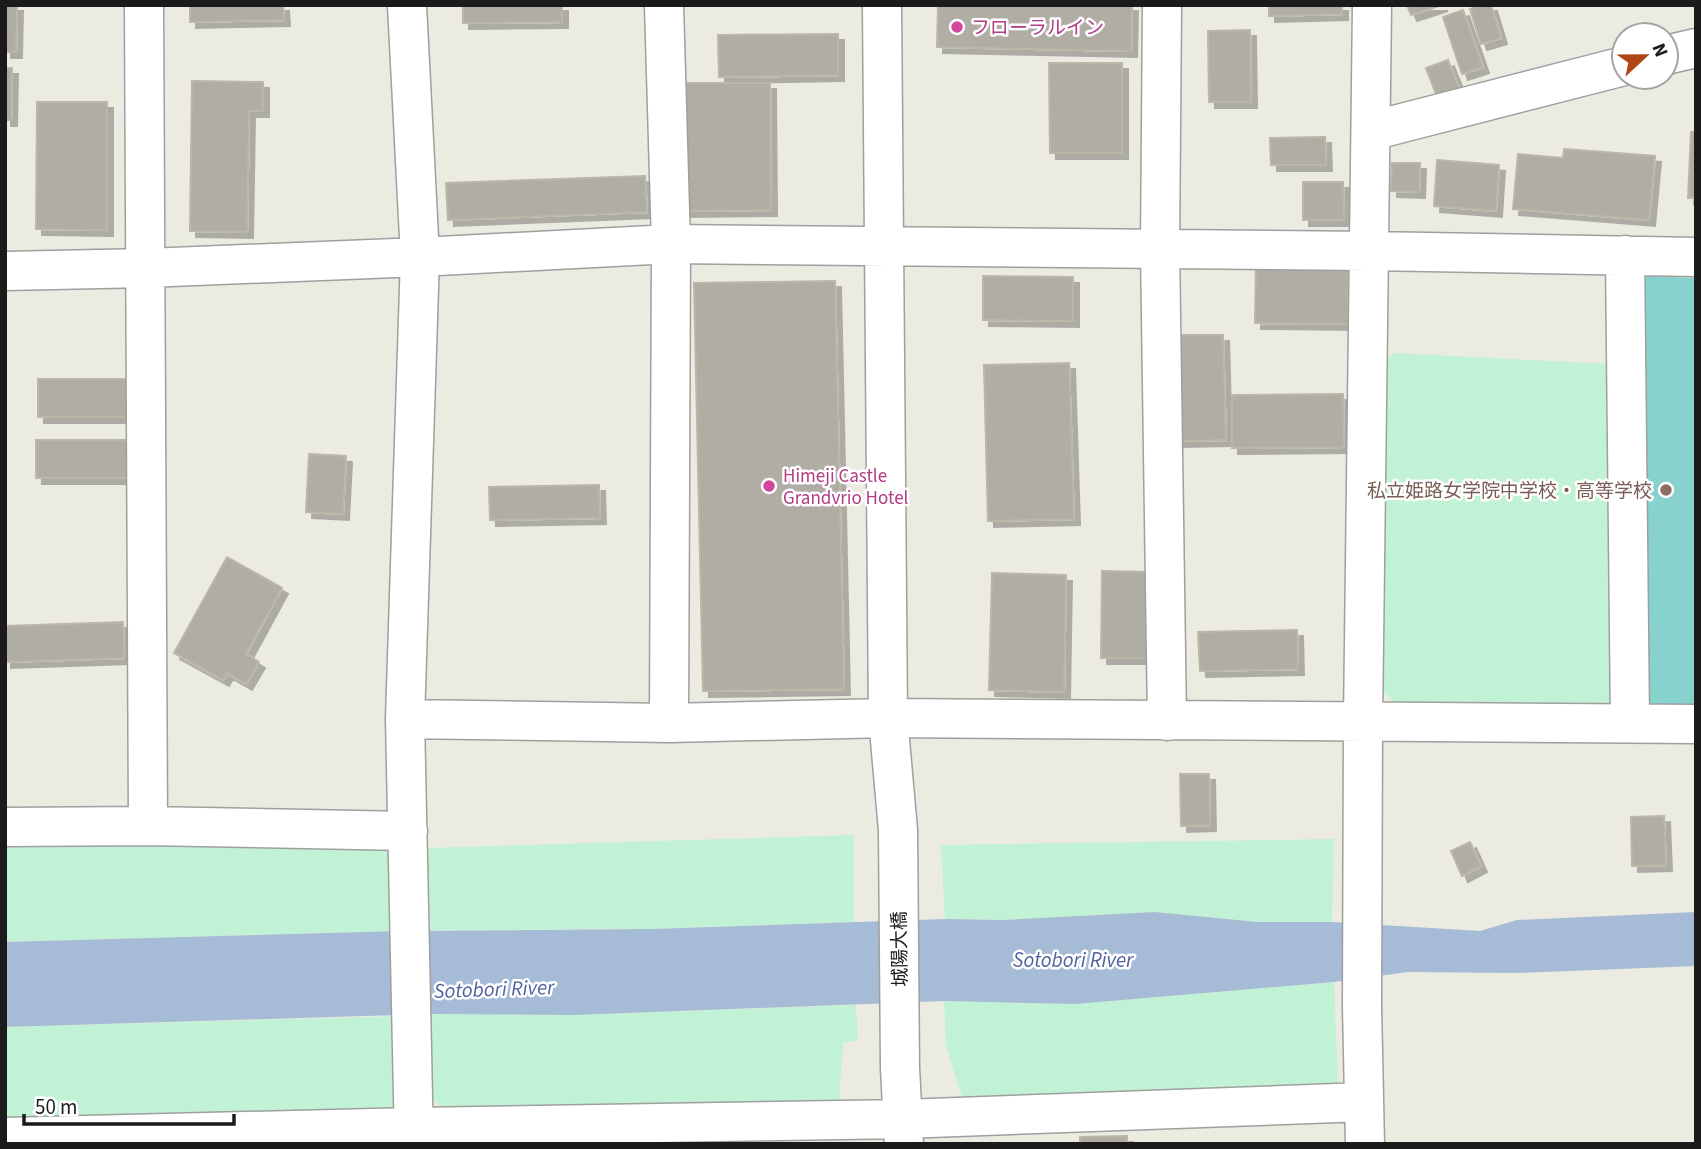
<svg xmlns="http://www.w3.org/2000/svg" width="1701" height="1149" font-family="'Source Sans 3','Noto Sans JP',sans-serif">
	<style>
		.park { fill: #c2f2d5 }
		.pitch { fill: #87d2cd }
		.water { fill: #a6bbd5 }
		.building { fill: #b0ada5; stroke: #bbb6a6; stroke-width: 2; filter: url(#shadow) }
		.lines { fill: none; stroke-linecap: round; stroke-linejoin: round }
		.minor-casing { stroke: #9f9f9f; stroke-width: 41 }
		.minor { stroke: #fff; stroke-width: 38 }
		.hotel-dot { fill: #d1479c; stroke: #fff; stroke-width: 2.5 }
		.education-dot { fill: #8d6e63; stroke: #fff; stroke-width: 2.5 }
		.labels { text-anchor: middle; stroke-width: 5; stroke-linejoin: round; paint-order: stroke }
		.hotel-label { font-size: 19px; fill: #b23c85; stroke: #fff; text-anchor: start }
		.education-label { font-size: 19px; fill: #785e54; stroke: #fff; text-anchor: end }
		.street-label { font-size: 19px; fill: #1b1b1b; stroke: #fff }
		.water-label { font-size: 21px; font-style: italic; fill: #53619f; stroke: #fff }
	</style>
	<defs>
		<filter id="shadow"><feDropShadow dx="6" dy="6" stdDeviation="0" flood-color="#0004"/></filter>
	</defs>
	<rect width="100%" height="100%" fill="#ebebe1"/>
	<!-- park -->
	<path class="park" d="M1396,353L1610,364L1611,704L1394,702L1382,690L1387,358Z
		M854,835V922L652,929L431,930L427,848Z
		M384,836L398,852L401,931L5,942V840Z
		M1334,839L1332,922H1258L1155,912L1004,920L945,919L941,845Z
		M1334,982L1338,1083L1331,1093L963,1100L946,1046L944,1001L1075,1004Z
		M856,1005L858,1040L843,1043L839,1102L450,1112L432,1100L431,1014L575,1015Z
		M402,1016L408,1102L388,1116L5,1124V1027Z"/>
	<!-- pitch -->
	<path class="pitch" d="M1647,276L1696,278V706L1647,705L1635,282Z"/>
	<!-- water -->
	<path class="water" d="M1155,912L1258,922H1332L1480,931L1517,920L1696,912V966L1515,973L1408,972L1334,982L1075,1004L944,1001L575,1015L431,1014L5,1027V942L401,931L652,929L945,919L1004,920Z"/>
	<!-- building -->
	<path class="building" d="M5,5H17L16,52H5Z
		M190,5H283L284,20L190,22Z
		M463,5H562V22L463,23Z
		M938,5H1132L1131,51L937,47Z
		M1269,5H1342V14L1269,16Z
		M1407,5H1442L1411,15Z
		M1481,5H1491L1501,38L1481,44L1470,9Z
		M1463,10L1483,67L1462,74L1443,17Z
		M1250,30L1251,102H1209L1208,31Z
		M838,34V75L719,77L718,35Z
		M1448,60L1461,93L1439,102L1426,68Z
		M1049,63H1122V153H1050Z
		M5,68H12L11,120H5Z
		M192,81L263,82V111H249L247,232L190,231Z
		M682,83H770L771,210L684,211Z
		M37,102H107V230L36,229Z
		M1691,132H1696V198H1688Z
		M1325,137L1326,165H1271L1270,138Z
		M1564,149L1655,156L1649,220L1513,209L1518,154L1563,158Z
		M1437,160L1499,165L1496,211L1434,206Z
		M1392,163H1420L1419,192L1391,191Z
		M645,176L647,212L448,220L446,183Z
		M1303,182H1343L1344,220H1303Z
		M1256,260L1348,261V324L1255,323Z
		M983,276L1073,277V321L983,320Z
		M835,281L844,689L703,691L694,283Z
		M1175,335H1223L1226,440L1178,441Z
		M1069,363L1074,519L988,521L984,365Z
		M38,379H134V417H38Z
		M1343,394L1344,447L1232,448V395Z
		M36,440H133V478H36Z
		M309,454L346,456L343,514L306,512Z
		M599,485L600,518L490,520L489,487Z
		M227,557L282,588L246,654L259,662L246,684L227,673L223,680L174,653Z
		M1102,571L1151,572L1150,658H1101Z
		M992,573L1066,575L1064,692L989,690Z
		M123,622L124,658L5,662V626Z
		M1297,630L1298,669L1200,671L1198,632Z
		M1180,774H1209L1210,825L1181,826Z
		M1664,816L1666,865L1632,866L1631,817Z
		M1470,842L1481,866L1462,876L1451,851Z
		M1127,1136V1144H1080V1137Z"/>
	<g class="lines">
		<defs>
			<path id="minor" d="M144,5L148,826
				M407,5L420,257L405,719L414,1144
				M664,5L671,244L669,723
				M882,5L888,718L898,830L900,1068L904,1144
				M1162,5L1160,248L1167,721
				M1666,55L1696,48
				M1371,131L1624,66
				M1625,255L1630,723
				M5,271L147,268L420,257L671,244L1370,251L1696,257
				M405,719L669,723L888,718L1696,724
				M5,827L148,826L408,831
				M5,1137L413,1127L903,1119L1364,1102
				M1365,1144L1362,1006L1363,723L1372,5"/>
		</defs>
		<!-- minor casing -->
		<use href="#minor" class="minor-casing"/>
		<!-- minor -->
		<use href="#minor" class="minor"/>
	</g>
	<!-- markers -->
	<g class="hotel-dot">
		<circle cx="957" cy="27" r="7"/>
		<circle cx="769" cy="486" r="7"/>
	</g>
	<circle class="education-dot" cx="1666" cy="490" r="7"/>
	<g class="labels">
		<!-- hotel labels -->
		<g class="hotel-label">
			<text x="971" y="34">フローラルイン</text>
			<text x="783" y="482">Himeji Castle<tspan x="783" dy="22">Grandvrio Hotel</tspan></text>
		</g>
		<!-- education labels -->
		<g class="education-label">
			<text x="1652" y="497">私立姫路女学院中学校・高等学校</text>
		</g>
		<!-- street labels -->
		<g class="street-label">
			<text transform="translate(899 949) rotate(-91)" y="7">城陽大橋</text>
		</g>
		<!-- water labels -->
		<g class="water-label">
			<text x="1073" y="967">Sotobori River</text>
			<text transform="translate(494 989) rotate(-2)" y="7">Sotobori River</text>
		</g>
	</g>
	<!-- border -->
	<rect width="1701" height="1149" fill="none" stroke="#1b1b1b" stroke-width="14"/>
	<!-- north arrow -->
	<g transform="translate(1645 56) rotate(68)"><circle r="33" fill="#ffffff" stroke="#a4a4a4" stroke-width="2"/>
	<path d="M0-5L12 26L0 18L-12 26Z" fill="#b04616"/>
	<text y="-10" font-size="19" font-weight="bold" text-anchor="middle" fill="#1b1b1b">N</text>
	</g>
	<!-- scale -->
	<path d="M24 1114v10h210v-10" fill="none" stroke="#1b1b1b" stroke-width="3.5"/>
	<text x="35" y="1114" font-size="21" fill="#1b1b1b" stroke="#ffffff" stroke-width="5" paint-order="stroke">50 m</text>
</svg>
